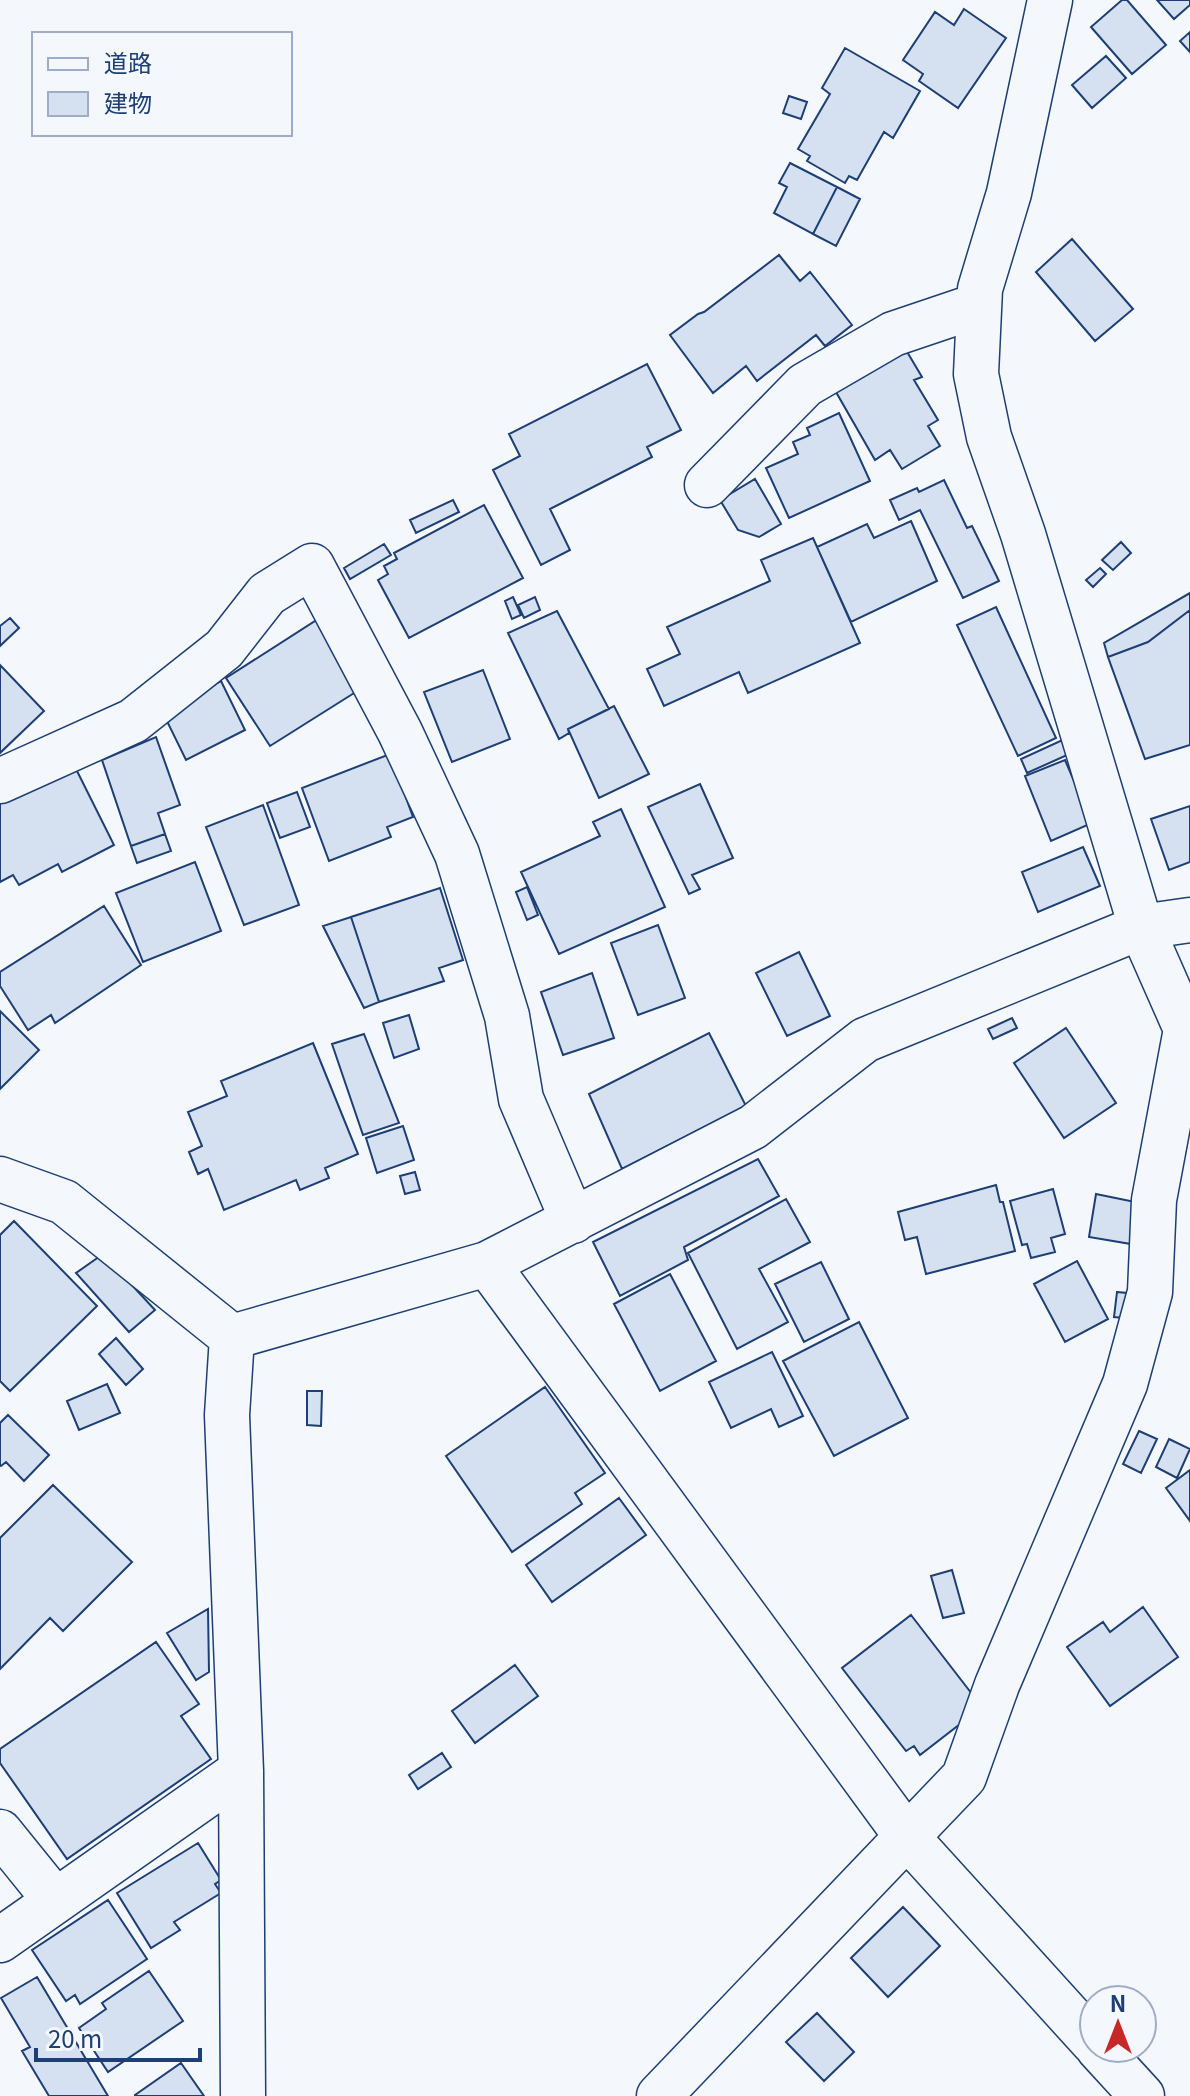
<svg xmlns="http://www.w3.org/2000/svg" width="1190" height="2096" font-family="Georgia,'Noto Sans JP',serif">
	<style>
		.building { fill: #d5e0f0; stroke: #1d3f73; stroke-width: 2 }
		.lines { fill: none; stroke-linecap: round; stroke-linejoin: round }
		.minor-casing { stroke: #1d3f73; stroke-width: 47 }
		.minor { stroke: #f4f7fb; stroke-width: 44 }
	</style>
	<rect width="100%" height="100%" fill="#f4f7fb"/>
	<!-- building -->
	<path class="building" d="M1122,0H1127L1166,45L1132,74L1091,27Z
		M1157,0H1190V5L1174,19Z
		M964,9L1006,38L958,108L919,81L923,74L903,60L935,12L954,25Z
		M1190,32V52L1180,41Z
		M845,48L920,91L893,138L884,132L857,180L849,176L845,183L807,161L810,156L798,149L830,94L822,88Z
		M1106,56L1126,78L1092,108L1072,85Z
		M789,96L807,102L801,119L783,113Z
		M790,163L837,187L813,234L774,213L787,187L779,183Z
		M837,187L860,199L836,246L813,234Z
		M1072,239L1133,309L1095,341L1036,272Z
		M779,255L800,281L810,272L852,325L825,346L816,335L757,381L746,366L713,393L670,335L698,314L704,312Z
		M906,350L922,377L914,380L938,420L928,426L940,446L902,469L890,450L875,460L836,392Z
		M647,364L681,430L647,447L652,457L550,509L570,550L541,565L493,470L520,456L509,434Z
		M839,413L870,481L789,518L766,468L798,454L793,442L810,435L807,428Z
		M755,479L781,524L759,537L738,530L720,500Z
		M944,480L967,528L972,526L999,581L963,598L920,510L899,520L890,500L917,488L919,492Z
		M453,500L459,512L416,533L410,520Z
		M484,505L523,578L409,638L378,580L388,574L384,566L397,559L394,553Z
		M911,521L937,581L851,622L817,547L867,524L874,538Z
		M813,538L860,643L748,693L739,672L664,706L647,669L680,654L667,627L770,581L761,560Z
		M1121,542L1131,553L1113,570L1102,560Z
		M384,544L391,555L350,579L344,568Z
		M1100,568L1106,574L1093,587L1086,580Z
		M1190,593V610L1148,642L1108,657L1104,643Z
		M513,597L521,615L512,619L505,601Z
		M535,597L540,610L524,618L518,605Z
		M996,607L1056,738L1018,756L957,625Z
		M1190,610V745L1145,759L1108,657L1148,642Z
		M557,611L609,709L568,729L569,733L559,739L508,633Z
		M326,614L370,683L270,746L226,678Z
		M10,618L19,628L0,646V626Z
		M0,665L44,711L0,753Z
		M483,670L510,739L452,762L424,692Z
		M221,681L245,730L186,760L162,711Z
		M614,706L649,774L599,798L568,729Z
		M156,737L180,805L158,813L165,834L131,846L102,760Z
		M1069,737L1076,751L1027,773L1021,759Z
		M390,754L413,817L387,827L391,837L329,861L302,788Z
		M1065,760L1092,823L1051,841L1025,776Z
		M73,763L114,845L62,872L58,864L19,885L13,875L0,882V800Z
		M700,784L733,858L692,875L700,889L689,894L648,807Z
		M297,792L310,827L280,838L267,803Z
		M263,805L299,905L244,925L206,827Z
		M1190,806V862L1169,870L1151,819Z
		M621,809L665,907L559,954L521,872L600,836L593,822Z
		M165,834L171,851L137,863L131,846Z
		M1083,847L1100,886L1038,912L1022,872Z
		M195,862L221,931L143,962L116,893Z
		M527,887L538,915L527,920L516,892Z
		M440,888L463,960L439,968L444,981L379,1002L351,917Z
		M104,906L141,965L55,1023L51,1015L28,1030L0,986V972Z
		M351,917L379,1002L364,1008L323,926Z
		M658,925L685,998L638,1015L611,943Z
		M799,952L830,1016L787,1036L756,973Z
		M592,973L614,1038L563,1055L541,992Z
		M0,1011L39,1050L0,1089Z
		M409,1015L419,1049L394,1058L383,1023Z
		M1012,1018L1017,1028L993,1039L988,1029Z
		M1066,1028L1116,1103L1064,1138L1014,1063Z
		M709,1033L746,1106L622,1169L589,1094Z
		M364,1034L399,1123L363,1135L332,1044Z
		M313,1043L358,1154L325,1168L329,1178L300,1190L296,1180L224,1210L208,1169L198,1174L189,1152L202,1146L188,1112L227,1096L221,1081Z
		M403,1126L414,1160L377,1173L366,1138Z
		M758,1159L779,1196L684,1247L688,1260L620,1296L593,1242Z
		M415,1172L420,1190L405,1194L400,1176Z
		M996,1185L1000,1202H1003L1015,1251L926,1274L917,1237L905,1240L898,1212Z
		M1053,1189L1065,1234L1051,1238L1055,1252L1031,1258L1027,1244L1022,1245L1010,1201Z
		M1096,1194L1140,1203L1131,1244L1089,1237Z
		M786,1199L810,1242L759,1269L788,1322L737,1349L688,1253Z
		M14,1221L97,1306L10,1391L0,1381V1235Z
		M103,1254L155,1310L129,1332L76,1273Z
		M1077,1261L1108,1319L1065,1342L1034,1284Z
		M821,1262L849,1319L804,1342L775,1284Z
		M670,1274L716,1361L660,1391L614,1304Z
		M1117,1292L1127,1293L1124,1318L1114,1317Z
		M859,1322L908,1418L834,1456L783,1361Z
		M116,1338L143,1369L126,1385L99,1354Z
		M772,1352L803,1416L779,1427L771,1409L731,1428L709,1382Z
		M107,1384L120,1413L79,1430L67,1401Z
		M545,1387L605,1473L575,1493L582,1504L512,1552L446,1456Z
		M307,1391H322L321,1426L307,1425Z
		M8,1415L49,1455L24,1481L6,1462L1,1466L0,1465V1423Z
		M1139,1431L1157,1439L1141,1473L1123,1464Z
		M1169,1439L1190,1449L1177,1478L1156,1467Z
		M1190,1470V1521L1166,1488Z
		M53,1485L132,1562L63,1631L50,1618L0,1669V1538Z
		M619,1498L646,1535L552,1602L526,1565Z
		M952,1570L964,1613L943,1618L931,1576Z
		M1143,1607L1178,1657L1110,1706L1067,1647L1103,1622L1110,1632Z
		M208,1609L209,1672L196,1680L167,1633Z
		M911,1615L982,1707L920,1755L914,1746L906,1751L842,1668Z
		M156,1642L199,1704L181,1716L211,1759L67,1859L0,1763V1749Z
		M515,1665L538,1696L475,1743L452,1711Z
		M442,1753L451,1767L418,1789L409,1775Z
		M198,1843L221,1880L215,1884L221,1893L174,1922L180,1930L151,1948L117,1893Z
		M108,1900L147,1959L80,2004L75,1995L66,2001L32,1950Z
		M903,1907L940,1946L888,1997L851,1958Z
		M149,1971L183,2021L108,2072L79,2028L106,2009L102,2003Z
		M37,1977L108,2096H49L22,2051L30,2047L1,1998Z
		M817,2013L854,2052L824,2081L786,2042Z
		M181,2063L204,2096H135V2095Z"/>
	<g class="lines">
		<defs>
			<path id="minor" d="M707,485L805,385L893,334L979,305
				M0,781L133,721L224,649L267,594L312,566L400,732L457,854L507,1016L521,1099L573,1221
				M0,1179L64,1202L232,1337
				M487,1264L907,1837L1094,2043
				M232,1337L487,1264L753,1127L865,1040L1141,927L1190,920
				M232,1337L227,1415L241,1771L243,2096
				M0,1832L55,1900
				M0,1940L241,1771
				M1098,2048L1142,2096
				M659,2096L964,1777L997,1685L1125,1384L1150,1292L1154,1200L1186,1029L1141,927L1023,534L989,437L976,374L980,289L1009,193L1050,0"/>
		</defs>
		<!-- minor casing -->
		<use href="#minor" class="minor-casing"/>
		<!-- minor -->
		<use href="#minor" class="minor"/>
	</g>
	<!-- legend -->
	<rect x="32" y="32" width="260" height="104" fill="#f4f7fb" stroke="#9eadc5" stroke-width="2"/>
	<rect x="48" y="58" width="40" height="12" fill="#f4f7fb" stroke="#9eadc5" stroke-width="2"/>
	<text x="104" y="72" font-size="24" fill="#1d3f73">道路</text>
	<rect x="48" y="92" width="40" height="24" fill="#d5e0f0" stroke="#9eadc5" stroke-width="2"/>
	<text x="104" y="112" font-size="24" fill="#1d3f73">建物</text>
	<!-- north arrow -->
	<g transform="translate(1118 2024)"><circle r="38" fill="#f4f7fb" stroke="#9eadc5" stroke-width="2"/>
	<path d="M0-6L14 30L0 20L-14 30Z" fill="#c62828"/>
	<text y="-12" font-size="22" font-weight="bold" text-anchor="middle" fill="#1d3f73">N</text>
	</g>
	<!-- scale -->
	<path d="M36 2048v12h164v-12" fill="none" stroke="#1d3f73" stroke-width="4"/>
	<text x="48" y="2048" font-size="24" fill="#1d3f73" stroke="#f4f7fb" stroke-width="6" paint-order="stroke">20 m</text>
</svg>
